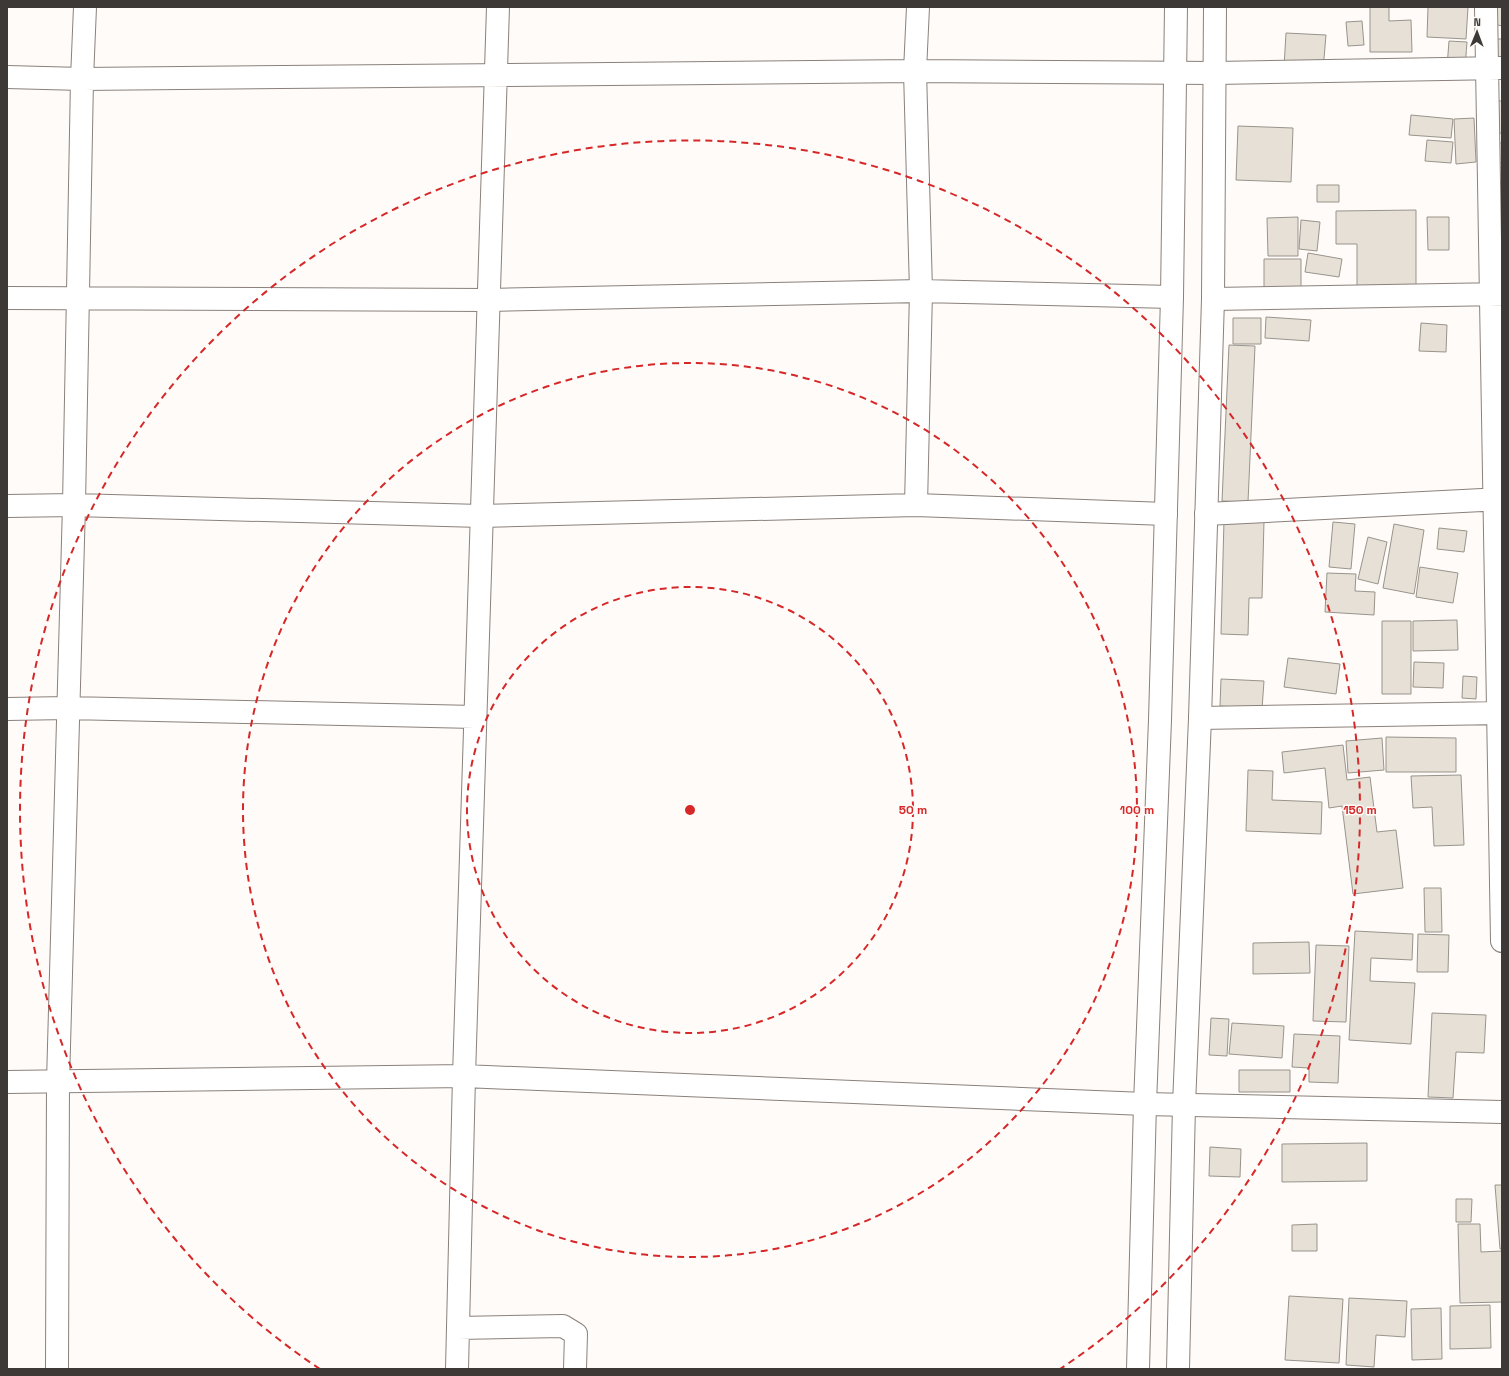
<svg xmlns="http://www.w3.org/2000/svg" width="1509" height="1376" font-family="'Space Grotesk',sans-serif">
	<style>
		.building { fill: #e6e0d6; stroke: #99948b }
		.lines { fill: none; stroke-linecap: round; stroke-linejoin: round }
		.street-casing { stroke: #8a817b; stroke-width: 24 }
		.secondary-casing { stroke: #8a817b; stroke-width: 24 }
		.street { stroke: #fff; stroke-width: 22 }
		.secondary { stroke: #fff; stroke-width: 22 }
		.ring { fill: none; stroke: #d62828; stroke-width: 2; stroke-dasharray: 7 5 }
		.centre { fill: #d62828; stroke: #fffbf8; stroke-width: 2 }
		.ring-label { font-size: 12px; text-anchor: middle; font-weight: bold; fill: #d62828; stroke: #fffbf8; stroke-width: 3; stroke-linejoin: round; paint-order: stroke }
	</style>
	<rect width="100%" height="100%" fill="#fffbf8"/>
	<!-- building -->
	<path class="building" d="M1370,7H1389V21L1411,20L1412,52H1370Z
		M1428,7H1468L1466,39L1427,37Z
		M1489,7H1502V26L1485,22Z
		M1362,21L1364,45L1348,46L1346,22Z
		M1286,33L1326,35L1323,70L1284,67Z
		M1489,39H1502V69Z
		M1449,41L1467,42L1465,68L1447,67Z
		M1491,101H1502V133L1492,134Z
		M1411,115L1453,119L1451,138L1409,135Z
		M1474,118L1476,162L1456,164L1454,119Z
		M1238,126L1293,128L1291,182L1236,180Z
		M1427,140L1453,142L1451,163L1425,161Z
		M1493,142L1502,143V163H1493Z
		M1494,167H1502V198H1494Z
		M1317,185H1339V202H1317Z
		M1416,210V288H1357V244H1336V211Z
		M1298,217V256H1268L1267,218Z
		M1427,217H1449V250H1428Z
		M1301,220L1320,222L1317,251L1299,249Z
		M1308,253L1342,259L1339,277L1305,272Z
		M1264,259H1301V288L1264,289Z
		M1266,317L1311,320L1309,341L1265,338Z
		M1233,318H1261V344H1233Z
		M1421,323L1447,325L1446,352L1419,351Z
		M1229,345L1255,346L1248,502L1222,501Z
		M1224,520L1264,521L1262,598H1249L1248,635L1221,634Z
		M1333,522L1355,524L1351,569L1329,567Z
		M1394,524L1424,530L1414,594L1383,588Z
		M1439,528L1467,531L1464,552L1437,549Z
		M1368,537L1387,542L1378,584L1358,579Z
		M1420,567L1458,573L1453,603L1416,597Z
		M1327,573L1356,574L1355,591L1375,592L1374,615L1325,612Z
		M1457,620L1458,650L1413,651V621Z
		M1382,621H1411V694H1382Z
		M1288,658L1340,664L1336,694L1284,687Z
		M1414,662L1444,663L1443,688L1413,687Z
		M1463,676L1477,677L1476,699L1462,698Z
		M1221,679L1264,681L1262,709L1220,706Z
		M1386,737L1456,738V772H1386Z
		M1382,738L1384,770L1348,773L1346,741Z
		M1343,745L1347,780L1370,777L1377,832L1396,830L1403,888L1353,894L1342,806L1329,808L1325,768L1284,773L1282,752Z
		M1248,770L1273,771L1272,800L1322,802L1321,834L1246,831Z
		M1461,775L1464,845L1434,846L1432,807L1413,808L1411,776Z
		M1424,888H1441L1442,932H1425Z
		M1355,931L1413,934L1412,960L1371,958L1370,981L1415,983L1411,1044L1349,1040Z
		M1418,934L1449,935L1448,972H1417Z
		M1309,942L1310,973L1253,974V943Z
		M1316,945L1349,946L1346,1022L1313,1021Z
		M1432,1013L1486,1015L1484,1053L1456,1052L1453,1098L1428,1097Z
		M1211,1018L1229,1019L1227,1056L1209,1055Z
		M1232,1023L1284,1026L1282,1058L1229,1054Z
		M1294,1034L1340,1036L1338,1083L1309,1082V1068L1292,1067Z
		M1239,1070H1290V1092H1239Z
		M1367,1143V1181L1282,1182V1144Z
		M1210,1147L1241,1149L1240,1177L1209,1176Z
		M1495,1185H1502V1249H1500Z
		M1456,1199H1472L1471,1222H1456Z
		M1317,1224V1251H1292V1225Z
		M1458,1224H1480L1481,1252L1502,1251V1302L1460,1303Z
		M1289,1296L1343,1299L1339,1363L1285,1360Z
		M1349,1298L1407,1301L1405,1337L1376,1335L1374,1367L1346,1365Z
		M1490,1305L1491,1348L1450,1349V1306Z
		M1441,1308L1442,1359L1412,1360L1411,1309Z"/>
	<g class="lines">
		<defs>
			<path id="street" d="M1486,7L1502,941
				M7,77L82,79L915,71L1215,73L1502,68
				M7,298L488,300L921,291L1172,297
				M1213,299L1502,294
				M916,505L921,291L915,71L918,7
				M7,506L74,505L481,516L916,505L1166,514
				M1206,514L1502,499
				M7,709L68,708L475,717
				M1200,718L1502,713
				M7,1082L464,1076L1145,1104L1502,1112
				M458,1328L563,1326L576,1334L575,1369
				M57,1369L58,1082L74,505L82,79L85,7
				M457,1369L464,1076L498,7"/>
			<path id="secondary" d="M1138,1369L1145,1104L1160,720L1172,297L1176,7
				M1178,1369L1184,1105L1200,718L1213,299L1215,7"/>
		</defs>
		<!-- street casing -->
		<use href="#street" class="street-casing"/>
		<!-- secondary casing -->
		<use href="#secondary" class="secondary-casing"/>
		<!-- street -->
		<use href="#street" class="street"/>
		<!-- secondary -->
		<use href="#secondary" class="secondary"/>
	</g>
	<!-- distance rings -->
	<g class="ring">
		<circle cx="690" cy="810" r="223"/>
		<circle cx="690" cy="810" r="447"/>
		<path d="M320 1369A670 670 0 1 1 1060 1369"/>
	</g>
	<circle cx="690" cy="810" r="6" class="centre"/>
	<g class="ring-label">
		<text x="913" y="814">50 m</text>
		<text x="1137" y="814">100 m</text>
		<text x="1360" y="814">150 m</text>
	</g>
	<!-- border -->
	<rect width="1509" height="1376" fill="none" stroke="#3d3936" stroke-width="16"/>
	<!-- north arrow -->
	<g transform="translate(1477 32) rotate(1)" stroke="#fffbf8" stroke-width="3" paint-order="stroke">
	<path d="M0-3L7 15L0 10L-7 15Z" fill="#3d3936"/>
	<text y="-6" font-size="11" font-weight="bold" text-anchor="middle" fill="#3d3936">N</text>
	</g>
</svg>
